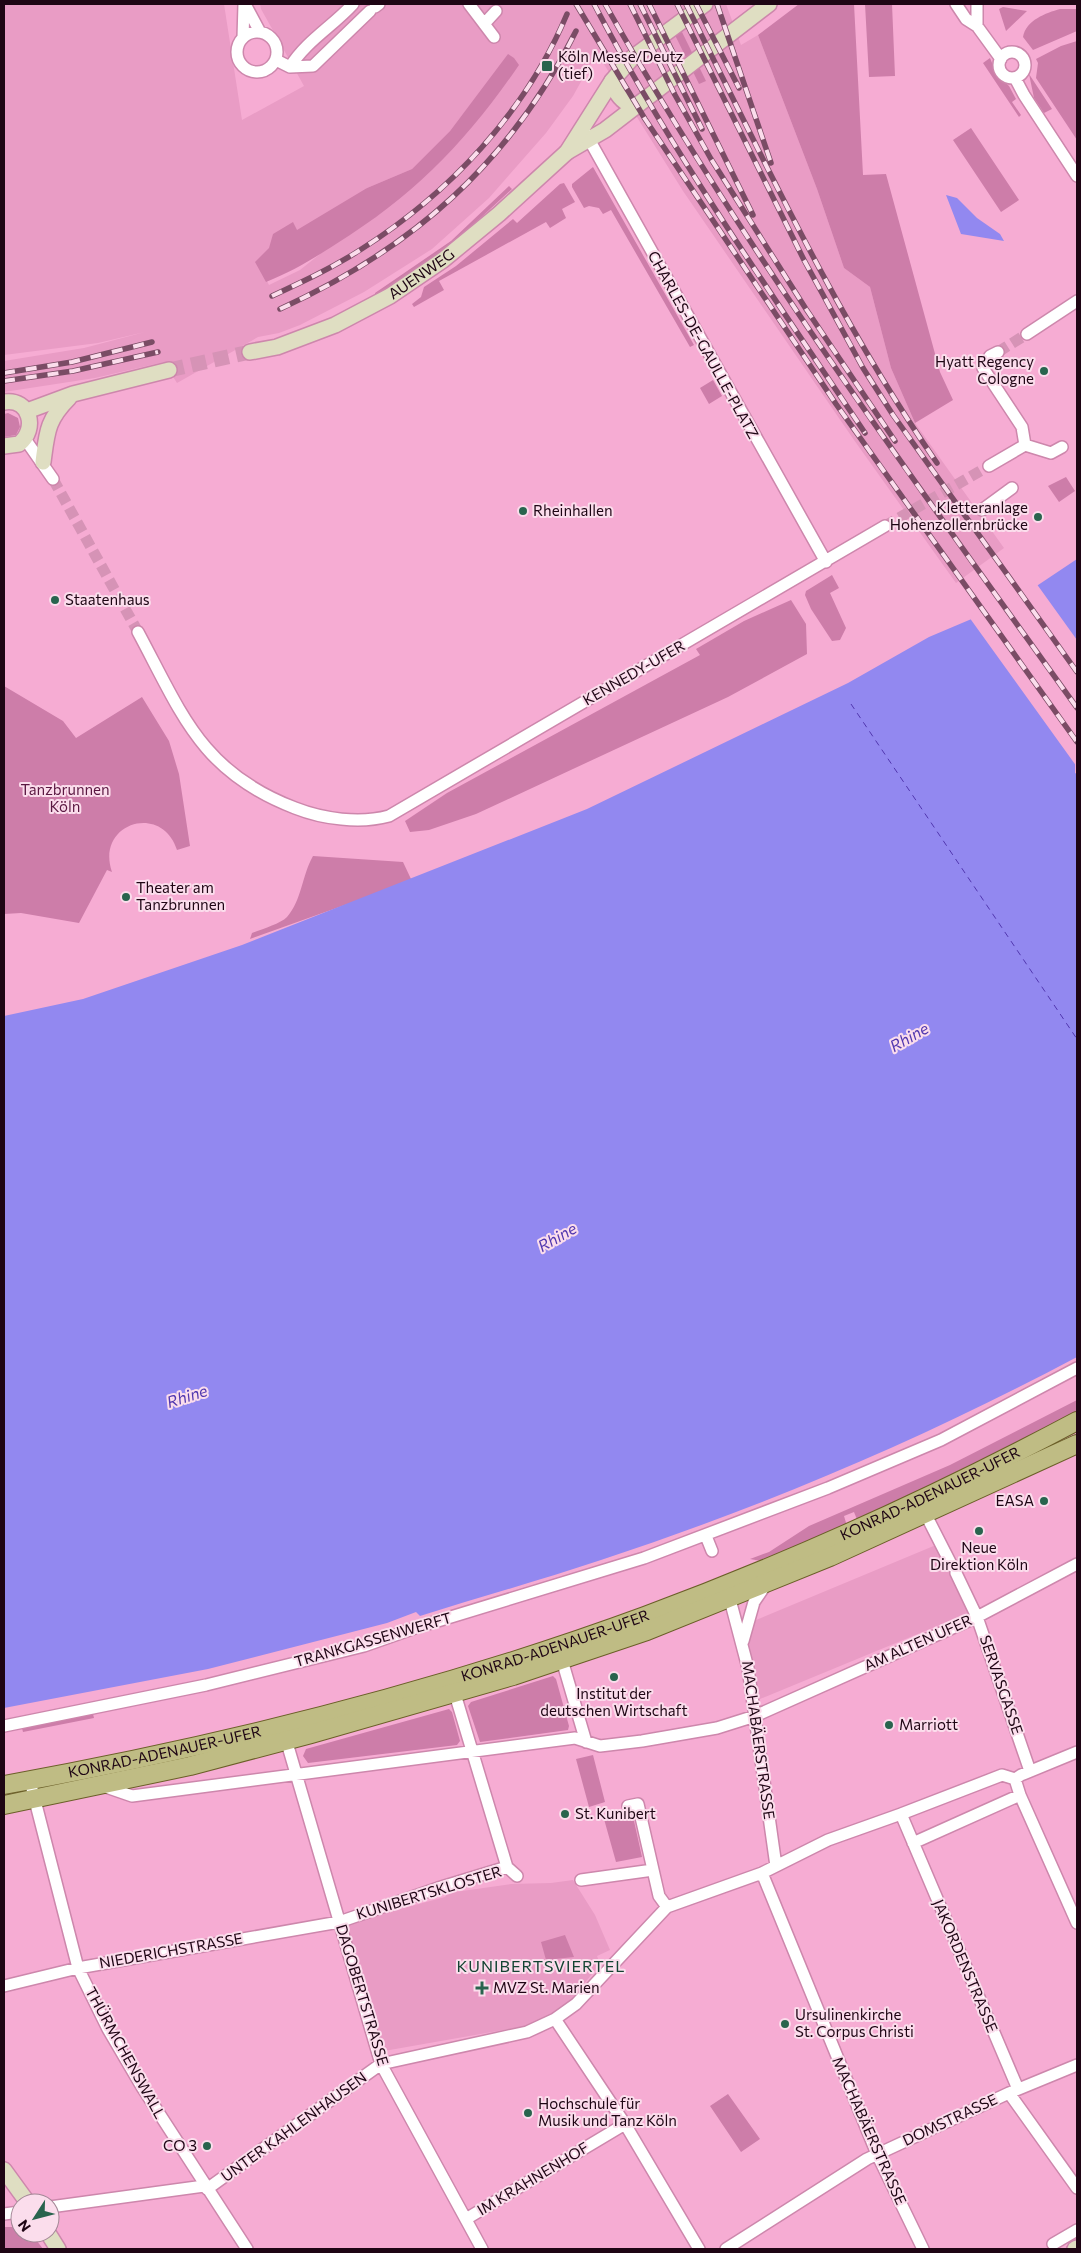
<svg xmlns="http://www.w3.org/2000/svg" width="1081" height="2253" font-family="Commissioner,sans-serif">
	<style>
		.built { fill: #e99cc5; fill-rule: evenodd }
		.green { fill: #cd7da9 }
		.water { fill: #9288f0 }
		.pier { fill: #f6acd3 }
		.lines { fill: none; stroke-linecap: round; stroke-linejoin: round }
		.ferry { stroke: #5137af; stroke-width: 1; stroke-dasharray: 6 5; stroke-linecap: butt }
		.street-tunnel { stroke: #d693b6; stroke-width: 11; stroke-dasharray: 11 5.5; stroke-linecap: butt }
		.secondary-tunnel { stroke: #d693b6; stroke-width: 15; stroke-dasharray: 15 8; stroke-linecap: butt }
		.street-casing { stroke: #cd87ac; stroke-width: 14 }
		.secondary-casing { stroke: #cd87ac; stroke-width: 18 }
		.primary-casing { stroke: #6b5f28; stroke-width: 20 }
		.street { stroke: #fff; stroke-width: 11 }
		.secondary { stroke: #dfdec2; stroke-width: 15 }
		.primary { stroke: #bfbc84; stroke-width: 18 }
		.rail-casing { stroke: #7a4c65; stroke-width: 5.5 }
		.rail { stroke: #fbddec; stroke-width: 4; stroke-dasharray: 11; stroke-linecap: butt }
		.poi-dot { fill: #29644e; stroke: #fbddec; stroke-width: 2 }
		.labels { text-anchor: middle; stroke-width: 4; stroke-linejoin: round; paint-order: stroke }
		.poi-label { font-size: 15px; fill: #1e0514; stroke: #fbddec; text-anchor: start }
		.street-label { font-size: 15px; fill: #1e0514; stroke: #fbddec }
		.park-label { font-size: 15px; fill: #5a1741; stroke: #fbddec }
		.water-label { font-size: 16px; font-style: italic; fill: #5137af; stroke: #fbddec }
		.neighbourhood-label { font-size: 16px; letter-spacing: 1px; fill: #134332; stroke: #fbddec }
	</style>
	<rect width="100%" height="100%" fill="#f6acd3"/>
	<!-- built -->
	<path class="built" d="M4,4H224L242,120L304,86L261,9L260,4H726L741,45L758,35L817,189L844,268L870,287L891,368L915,423L1004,548L956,583L854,440L683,191L597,53L573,96L546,133L489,198L432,249L364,292L300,325L279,333L258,337L177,383L164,362L95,378L4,392V361L84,348L145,332L98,343L4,355ZM493,75L449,134L359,223L300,270L269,285L267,281L367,188L412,169L450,131Z
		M936,1545L971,1612L760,1699L744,1625Z
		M573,1880L595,1915L610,1950L597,1956L600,1964L571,2000L554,2014L526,2026L384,2051L344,1924L445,1897L448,1893L511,1884L551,1883Z"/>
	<!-- green -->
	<path class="green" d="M799,4H854L863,175L886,174L940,372L953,400L915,423L891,368L870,287L844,268L817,189L758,35Z
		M865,4H892L895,76L869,77Z
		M1003,7L1027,11L1006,31L999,9Z
		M1060,9H1077V31L1033,50L1023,37C1026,20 1046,13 1060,9Z
		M681,30L706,81L699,84L674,33Z
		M1077,41V140L1036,78L1038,63L1036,59L1061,46Z
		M508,54L514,58L519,65C466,142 415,195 336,244C311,260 293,271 266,282L255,262L269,248L273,234L293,222L297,230L367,188L412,169L450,131Z
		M990,58L997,75L1009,86L1016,99L1012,102L1021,115L1019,117L983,63Z
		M1029,74L1052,109L1044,113L1034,98Z
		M971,128L1019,200L1001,212L953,140Z
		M593,167L694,345L690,347L611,210L603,214L599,208L589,206L584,208L572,187V184Z
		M564,183L575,202L562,209L566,218L550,228L546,222L439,281L444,290L414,307L412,304L421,297L424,287L456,266L513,219L517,223L560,184Z
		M509,186L512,189L450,246L375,296V293L451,241Z
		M713,380L722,396L709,404L700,388Z
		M8,413L18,418L20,427L16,435L4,437V414Z
		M1066,477L1075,491L1059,502L1048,486Z
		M832,575L839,588L830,593L846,628L840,640L832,641L811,609L805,595L806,591Z
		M791,600L806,624L807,654L728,697L476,814L429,830L410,832L405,821L447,793L700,655L696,649L744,621Z
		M4,686L63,721L76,738L142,697L169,741L179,774L190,846L177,850C162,802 95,823 112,872L107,870L79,923L21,913L4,914Z
		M313,856L403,862L411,879L356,901L250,939L252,933C262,929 280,924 287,917C302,900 302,875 313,856Z
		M1077,1400V1413L858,1522L854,1512L844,1516L847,1526L761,1561L750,1559L769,1552L809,1526L950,1465Z
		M553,1676L556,1679L569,1726L568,1730L480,1742L468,1706L471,1702Z
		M449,1709L452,1712L460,1741L457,1745L308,1763L303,1756L306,1749Z
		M93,1714L94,1718L23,1732L22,1728Z
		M593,1755L605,1802L589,1807L576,1759Z
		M632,1812L642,1857L616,1862L604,1819Z
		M565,1935L574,1957L546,1960L541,1942Z
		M728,2094L760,2139L741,2152L710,2106Z
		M4,2227H20V2233H31L43,2249H4Z"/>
	<!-- water -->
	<path class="water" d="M946,195L957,198L977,218L1000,234L1004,241L961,234Z
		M1077,559L1075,773L1077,774V1357C925,1438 765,1506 601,1560C541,1580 480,1597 420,1616L416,1612L387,1623L208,1669L4,1708V1016L83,999L242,945L587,809L848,683L929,637L1014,601Z"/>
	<!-- pier -->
	<path class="pier" d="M1036,583L1077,640V767L969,617L1012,599Z"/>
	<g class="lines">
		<!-- ferry -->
		<path class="ferry" d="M851,704L1077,1039"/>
		<!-- street-tunnel -->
		<path class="street-tunnel" d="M998,352L1027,334
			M53,479L138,632
			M885,526L989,466"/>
		<!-- secondary-tunnel -->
		<path class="secondary-tunnel" d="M169,370L250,352"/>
		<defs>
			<path id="street" d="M245,4L260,32
				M469,4L494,37
				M956,4L966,19L977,26L1001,59
				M375,7L379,4
				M484,24L496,11
				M977,26V4
				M237 52a20 20 0 1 1 40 0a20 20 0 1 1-40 0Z
				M243,38L244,4
				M999 65a13 13 0 1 1 26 0a13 13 0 1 1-26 0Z
				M276,60L290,67L313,66L370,11
				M290,67C306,41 333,26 353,4
				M1015,78L1024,95L1077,176
				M586,134L826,562
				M1027,334L1077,301
				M998,352L990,356L983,368L1022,427L1025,445
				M25,439L53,479
				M1025,445L1051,453L1062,447
				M989,466L1025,445
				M982,510L1012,488
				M138,632C182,714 201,772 295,808C323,819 360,824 389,816L885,526
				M926,1515L952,1566
				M706,1536L712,1551
				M956,1573L977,1617L1030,1771
				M728,1592L748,1668L776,1866
				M743,1641L754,1602L767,1583
				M562,1660L586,1742
				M455,1694L507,1867
				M4,1726L206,1685L364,1646L418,1627L644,1558L828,1488L941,1440L1077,1368
				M285,1736L381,2064L482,2249
				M30,1781L78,1968L108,2029L142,2087L247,2249
				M103,1786L132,1796L575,1738L600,1746L642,1741L717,1728L755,1716L977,1617L1077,1564
				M1020,1795L1077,1923
				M628,1806L638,1804L659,1896L667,1907
				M901,1814L1002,1775L1015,1779
				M913,1843L1020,1795L1015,1779L1021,1775L1077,1752
				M507,1867L517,1876
				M762,1873L877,2154L923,2249
				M581,1880L653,1870
				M4,1986L78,1968L339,1922L438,1888L507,1867
				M555,2019L625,2124L699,2249
				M1009,2093L1077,2188
				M207,2189L381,2064L527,2032L555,2019L576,2004L667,1907L762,1873L828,1840L901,1814L1018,2089
				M50,2207L204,2186
				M4,2214L20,2212
				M466,2219L625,2124
				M1053,2244L1077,2230
				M726,2249L867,2159L1009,2093L1077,2065"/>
			<g id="secondary">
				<path d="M612,81C615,93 622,102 634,107"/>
				<path d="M567,152L605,130L769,4"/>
				<path id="s1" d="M250,352L277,347L335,325L390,296L443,260L499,214L567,152L612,81L632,58L705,4"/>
				<path d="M4,402C30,398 38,429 19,444L4,446"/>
				<path d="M27,411L73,394L169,370"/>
				<path d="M43,462C47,432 47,420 69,398"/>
				<path d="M4,2170L28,2203"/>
				<path d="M48,2233L58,2249"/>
				<path d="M1075,2249L1077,2248"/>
			</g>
			<g id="primary">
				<path id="s2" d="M4,1785C220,1746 438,1692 645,1616C793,1561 938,1495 1077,1421"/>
				<path d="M4,1805L190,1766L311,1734L513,1676L647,1631L830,1557L1077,1444"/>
			</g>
		</defs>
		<!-- street casing -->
		<use href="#street" class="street-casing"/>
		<!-- secondary casing -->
		<use href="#secondary" class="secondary-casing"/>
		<!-- primary casing -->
		<use href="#primary" class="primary-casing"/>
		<!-- street -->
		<use href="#street" class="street"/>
		<!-- secondary -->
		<use href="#secondary" class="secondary"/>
		<!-- primary -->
		<use href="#primary" class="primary"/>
		<defs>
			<path id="rail" d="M576,4L645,119L836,404L1077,742
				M594,4C672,153 771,293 865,433
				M605,4C744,250 913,479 1077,708
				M630,4L675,95L711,159L806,309L895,441
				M640,4L702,129
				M649,4L753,215
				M677,4L804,260L863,368L893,415L1077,672
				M686,4C764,160 837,319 937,463
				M696,4L739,88
				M717,4L771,163
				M272,296C302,282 332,268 360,250C449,194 526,112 567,14
				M280,309C413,248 510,163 576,31
				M4,373L72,362L152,342
				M4,381L73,371L158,352"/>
		</defs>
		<!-- rail casing -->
		<use href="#rail" class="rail-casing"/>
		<!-- rail -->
		<use href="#rail" class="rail"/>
	</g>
	<!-- markers -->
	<g class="poi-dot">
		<rect x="541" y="60" width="12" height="12" rx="2.5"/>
		<circle cx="1044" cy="371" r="5"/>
		<circle cx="523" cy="511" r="5"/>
		<circle cx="1038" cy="517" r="5"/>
		<circle cx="55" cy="600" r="5"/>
		<circle cx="126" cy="897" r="5"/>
		<circle cx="1044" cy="1501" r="5"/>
		<circle cx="979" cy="1531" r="5"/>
		<circle cx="614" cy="1677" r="5"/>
		<circle cx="889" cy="1725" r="5"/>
		<circle cx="565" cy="1814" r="5"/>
		<path d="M479.5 1980.5h5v5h5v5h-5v5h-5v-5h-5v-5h5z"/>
		<circle cx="785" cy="2024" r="5"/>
		<circle cx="528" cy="2113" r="5"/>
		<circle cx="207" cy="2146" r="5"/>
	</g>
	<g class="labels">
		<!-- poi labels -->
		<g class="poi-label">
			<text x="558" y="62">Köln Messe/Deutz<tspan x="558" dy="17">(tief)</tspan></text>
			<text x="1034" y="367" text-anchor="end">Hyatt Regency<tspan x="1034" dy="17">Cologne</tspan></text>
			<text x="1028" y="513" text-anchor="end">Kletteranlage<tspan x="1028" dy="17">Hohenzollernbrücke</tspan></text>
			<text x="533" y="516">Rheinhallen</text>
			<text x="65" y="605">Staatenhaus</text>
			<text x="136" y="893">Theater am<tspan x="136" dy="17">Tanzbrunnen</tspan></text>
			<text x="1034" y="1506" text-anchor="end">EASA</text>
			<text x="979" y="1553" text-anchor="middle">Neue<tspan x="979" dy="17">Direktion Köln</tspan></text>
			<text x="614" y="1699" text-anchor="middle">Institut der<tspan x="614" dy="17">deutschen Wirtschaft</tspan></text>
			<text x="899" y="1730">Marriott</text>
			<text x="575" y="1819">St. Kunibert</text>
			<text x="493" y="1993">MVZ St. Marien</text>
			<text x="795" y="2020">Ursulinenkirche<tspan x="795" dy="17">St. Corpus Christi</tspan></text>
			<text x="538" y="2109">Hochschule für<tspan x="538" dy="17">Musik und Tanz Köln</tspan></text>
			<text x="197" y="2151" text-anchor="end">CO 3</text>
		</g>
		<!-- street labels -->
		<g class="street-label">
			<text dy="5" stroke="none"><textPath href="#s1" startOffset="190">AUENWEG</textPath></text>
			<text transform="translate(703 345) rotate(61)" y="5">CHARLES-DE-GAULLE-PLATZ</text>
			<text transform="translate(634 673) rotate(-30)" y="5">KENNEDY-UFER</text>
			<text dy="5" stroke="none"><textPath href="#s2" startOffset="974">KONRAD-ADENAUER-UFER</textPath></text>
			<text transform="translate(373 1640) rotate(-16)" y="5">TRANKGASSENWERFT</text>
			<text transform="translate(918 1643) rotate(-24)" y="5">AM ALTEN UFER</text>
			<text dy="5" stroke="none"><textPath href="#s2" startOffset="569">KONRAD-ADENAUER-UFER</textPath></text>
			<text transform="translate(1001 1685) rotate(71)" y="5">SERVASGASSE</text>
			<text transform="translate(758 1740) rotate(82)" y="5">MACHABÄERSTRASSE</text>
			<text dy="5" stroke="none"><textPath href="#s2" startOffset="164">KONRAD-ADENAUER-UFER</textPath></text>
			<text transform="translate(429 1893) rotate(-17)" y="5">KUNIBERTSKLOSTER</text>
			<text transform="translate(171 1951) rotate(-10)" y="5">NIEDERICHSTRASSE</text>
			<text transform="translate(965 1966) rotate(67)" y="5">JAKORDENSTRASSE</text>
			<text transform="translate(362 1995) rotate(73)" y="5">DAGOBERTSTRASSE</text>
			<text transform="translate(125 2053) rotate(61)" y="5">THÜRMCHENSWALL</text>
			<text transform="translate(950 2120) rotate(-25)" y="5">DOMSTRASSE</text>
			<text transform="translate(294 2127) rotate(-36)" y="5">UNTER KAHLENHAUSEN</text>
			<text transform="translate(869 2131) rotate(66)" y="5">MACHABÄERSTRASSE</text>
			<text transform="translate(533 2179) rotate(-31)" y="5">IM KRAHNENHOF</text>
		</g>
		<!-- park labels -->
		<g class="park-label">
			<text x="65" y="795">Tanzbrunnen<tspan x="65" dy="17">Köln</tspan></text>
		</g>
		<!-- water labels -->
		<g class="water-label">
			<text transform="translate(909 1037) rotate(-30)" y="6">Rhine</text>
			<text transform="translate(557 1237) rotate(-30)" y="6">Rhine</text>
			<text transform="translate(187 1396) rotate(-18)" y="6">Rhine</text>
		</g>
		<!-- neighbourhood labels -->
		<g class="neighbourhood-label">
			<text x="541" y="1972">KUNIBERTSVIERTEL</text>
		</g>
	</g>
	<!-- border -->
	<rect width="1081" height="2253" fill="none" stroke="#1e0514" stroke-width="10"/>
	<!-- north arrow -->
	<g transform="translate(35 2218) rotate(234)"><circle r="24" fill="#fbddec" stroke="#a38796"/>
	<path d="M0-4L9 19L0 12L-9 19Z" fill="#29644e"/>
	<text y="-8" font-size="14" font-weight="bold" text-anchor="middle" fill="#1e0514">N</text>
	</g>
</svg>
